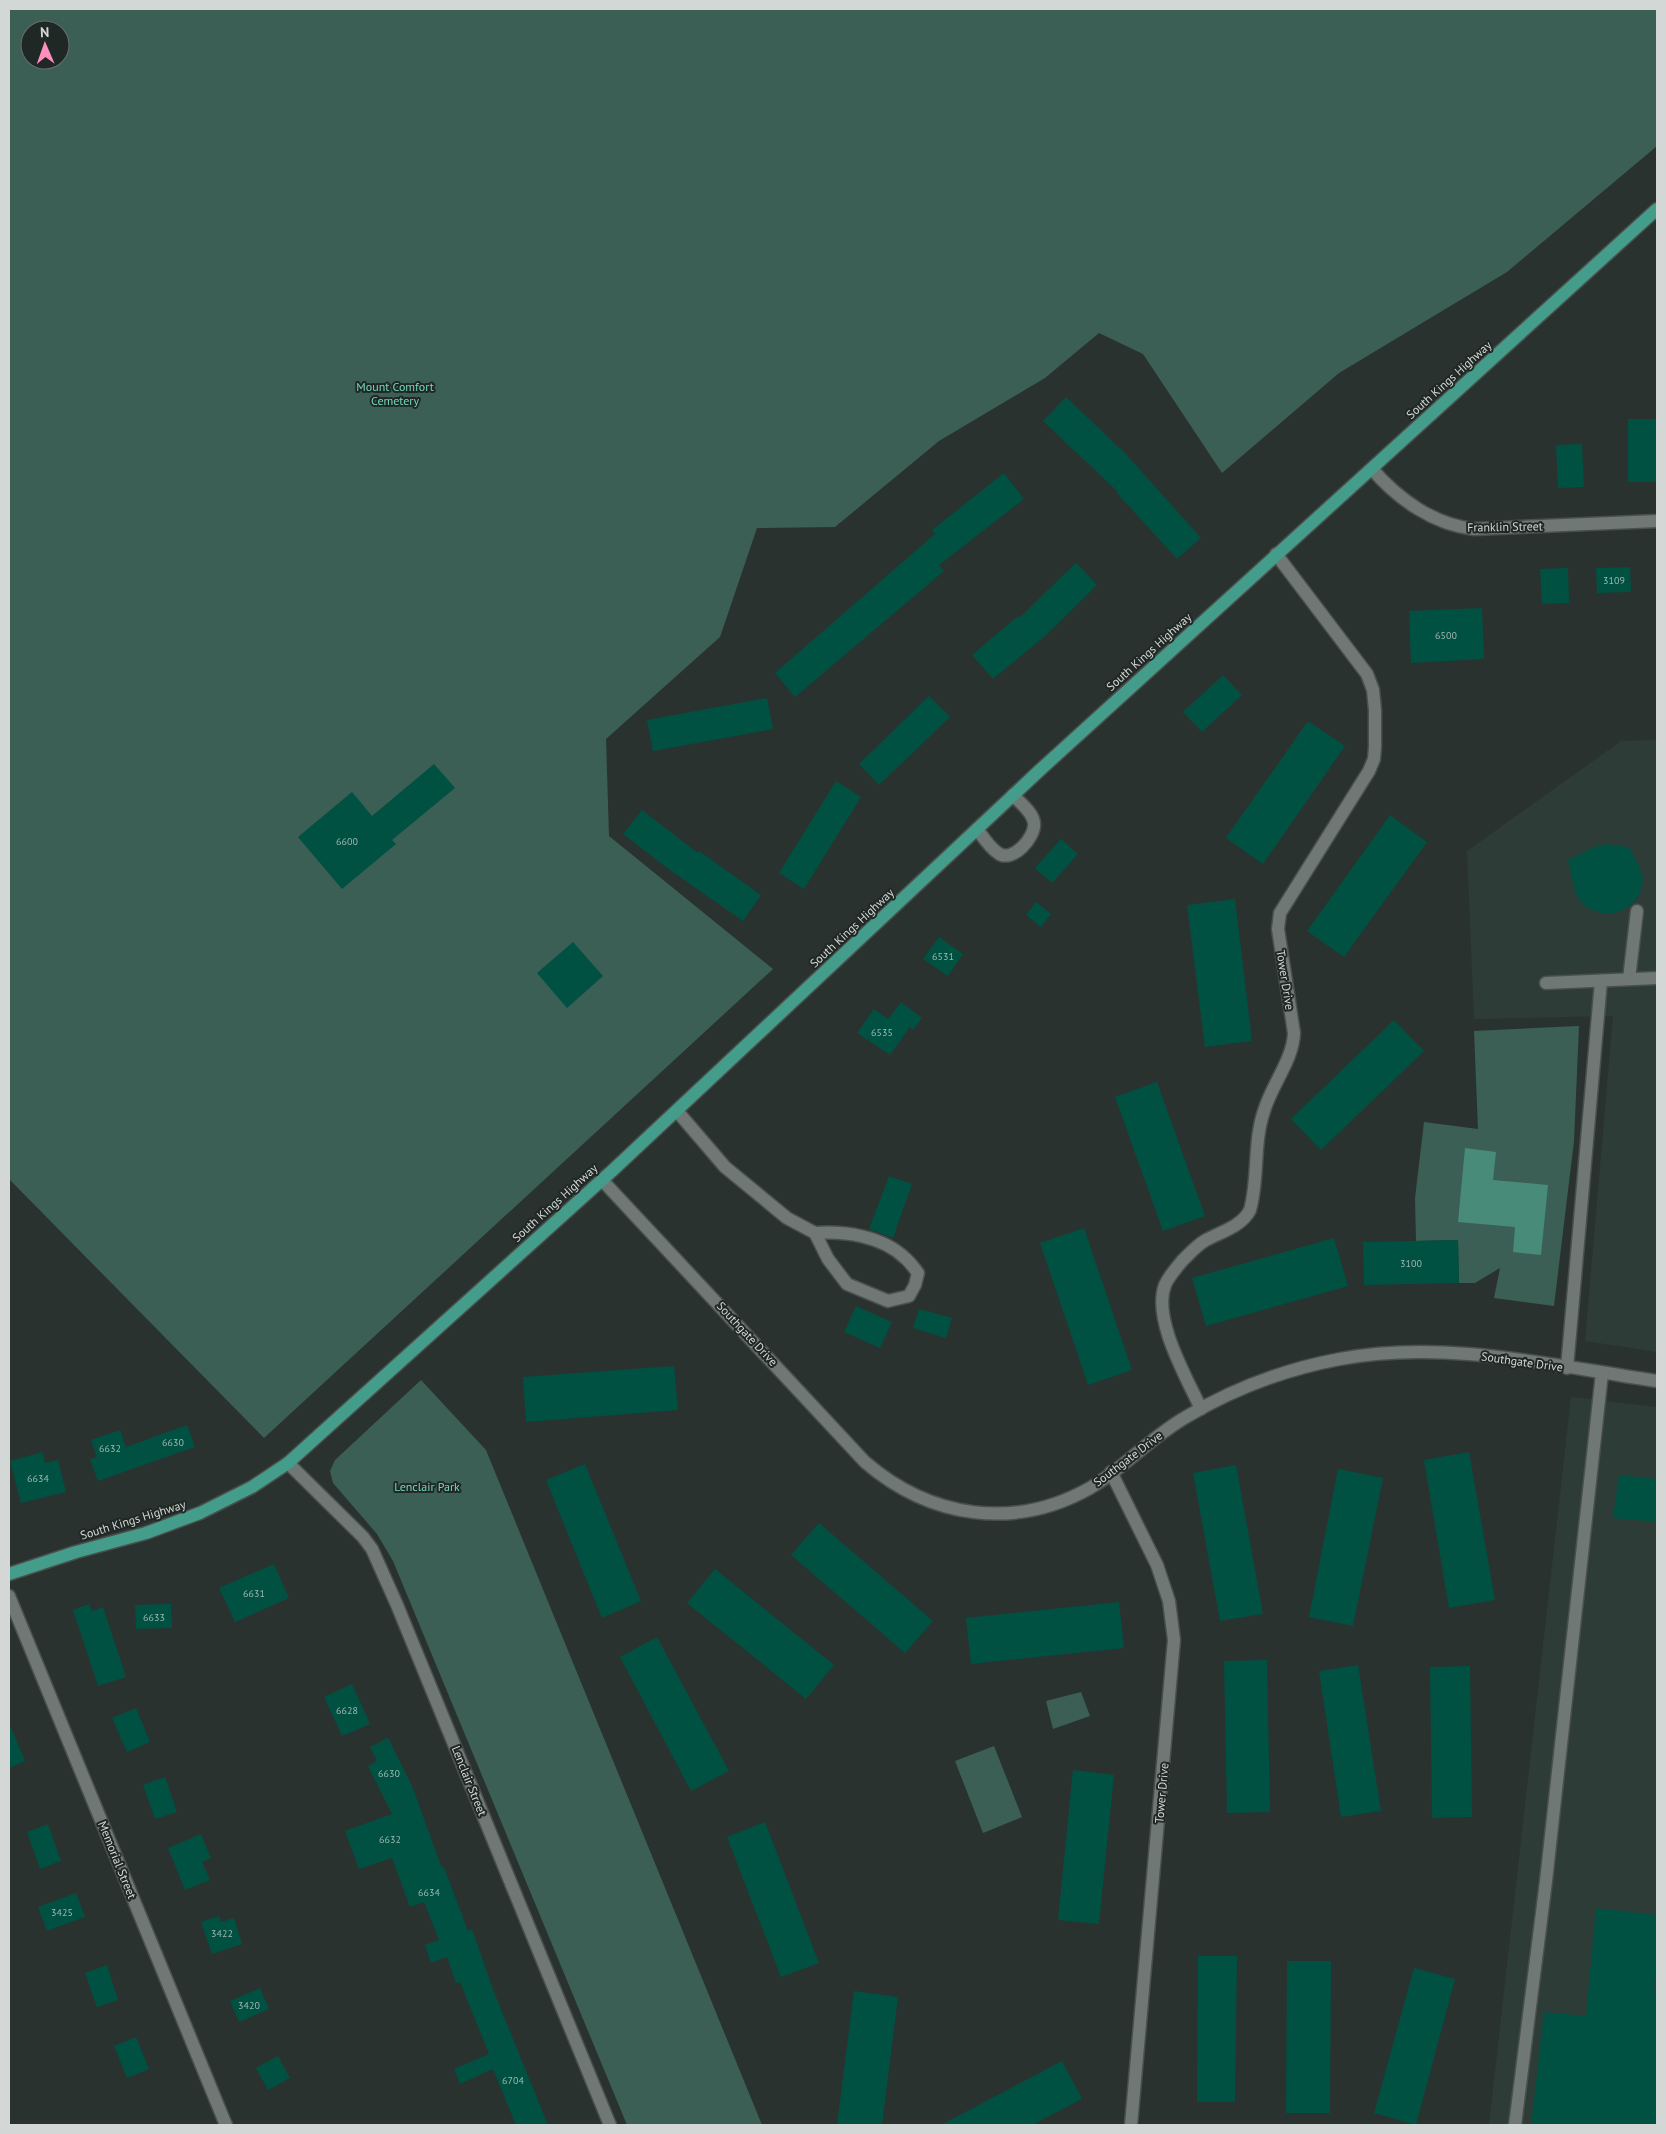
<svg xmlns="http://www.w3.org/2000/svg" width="1666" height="2134" font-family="'PT Sans',sans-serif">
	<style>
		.built { fill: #2d3c37 }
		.green { fill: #3b5f54; fill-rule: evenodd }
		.water { fill: #498b79 }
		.building { fill: #005142 }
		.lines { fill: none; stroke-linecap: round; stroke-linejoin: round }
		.minor-casing { stroke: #484f4c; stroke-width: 15 }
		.major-casing { stroke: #484f4c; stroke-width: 15 }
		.minor { stroke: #6f7875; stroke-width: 12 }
		.major { stroke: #449d8a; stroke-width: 12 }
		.labels { text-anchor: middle; stroke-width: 4; stroke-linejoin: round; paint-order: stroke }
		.number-label { font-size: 10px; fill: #9eb6b1 }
		.street-label { font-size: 12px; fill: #d3d8d6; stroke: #202825 }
		.park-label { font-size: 12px; fill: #73d9bd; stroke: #202825 }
	</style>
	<rect width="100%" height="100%" fill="#2a322f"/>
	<!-- built -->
	<path class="built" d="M1657,740V1352L1585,1341L1613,1016L1474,1019L1467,851L1621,741Z
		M1571,1397L1657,1407V2125H1489Z"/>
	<!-- green -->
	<path class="green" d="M9,9H1657V146L1507,272L1339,373L1222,473L1143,354L1099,333L1045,378L939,441L835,527L757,528L720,637L606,739L609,836L773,969L264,1438L9,1179ZM30,30H60V60H30Z
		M1579,1026L1574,1141L1554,1306L1494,1298L1500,1268L1475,1283H1459L1458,1240L1416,1241L1415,1198L1424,1122L1478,1129L1474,1031Z
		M421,1380L486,1450L762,2125H627L393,1561L377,1534L333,1483L330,1471L335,1460Z
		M1081,1692L1090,1716L1053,1729L1046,1701Z
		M994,1746L1022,1817L983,1833L955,1761Z"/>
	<!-- water -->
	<path class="water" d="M1465,1148L1496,1152L1493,1180L1548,1185L1541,1255L1513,1252L1515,1227L1458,1222Z"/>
	<!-- building -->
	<path class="building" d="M1066,397L1125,453L1201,538L1177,559L1117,493L1118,492L1043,421Z
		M1628,419H1657V482H1628Z
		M1582,444L1584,487L1558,488L1556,445Z
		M1004,473L1024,499L939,565L944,571L795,697L775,673L935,534L932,530Z
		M1076,563L1097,585L1046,635L993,679L972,655L1018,616L1019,618Z
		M1630,567L1631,592L1597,593L1596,568Z
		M1568,568L1569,603L1542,604L1540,569Z
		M1482,608L1484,659L1411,663L1409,611Z
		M1223,675L1242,695L1202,732L1183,712Z
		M929,696L950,717L879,785L859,764Z
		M767,698L773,729L653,751L647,720Z
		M1308,721L1345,746L1263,864L1226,838Z
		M434,764L455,788L392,840L396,844L342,889L298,837L352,792L372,816Z
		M836,781L861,797L804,889L779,873Z
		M642,810L698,853L699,851L761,895L743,921L667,868L623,834Z
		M1390,815L1427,842L1344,957L1307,931Z
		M1061,839L1078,854L1052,883L1035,868Z
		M1607,844L1629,847L1640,868L1643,879L1641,890L1635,901L1625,909L1614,913H1602L1590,909L1581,902L1575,892L1568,860L1596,846Z
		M1235,899L1252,1041L1205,1047L1187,905Z
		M1036,902L1051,914L1041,927L1026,915Z
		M939,937L963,954L948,976L923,959Z
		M573,942L603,976L567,1008L537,973Z
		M901,1002L922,1018L913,1030L910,1027L890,1055L857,1033L874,1009L888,1019Z
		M1394,1020L1424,1051L1321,1150L1291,1119Z
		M1157,1082L1205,1216L1163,1231L1115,1097Z
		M889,1176L912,1184L893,1238L869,1229Z
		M1084,1228L1132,1370L1088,1385L1040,1243Z
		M1334,1238L1348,1286L1206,1326L1192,1278Z
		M1458,1240L1459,1283L1364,1285L1363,1242Z
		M856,1306L892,1322L880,1348L844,1332Z
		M919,1309L952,1318L946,1338L913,1328Z
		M674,1366L678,1410L526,1422L523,1377Z
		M187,1425L195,1447L98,1481L90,1459L97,1457L91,1440L120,1430L126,1447Z
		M43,1452L45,1463L58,1460L66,1492L21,1503L10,1461Z
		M1469,1452L1495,1600L1449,1608L1424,1460Z
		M585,1464L641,1601L602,1618L546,1480Z
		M1236,1465L1263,1614L1220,1621L1193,1473Z
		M1338,1469L1383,1478L1353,1626L1309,1617Z
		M1619,1475L1657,1479V1522L1613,1518Z
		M819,1523L933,1621L905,1653L791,1555Z
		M274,1564L289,1598L235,1622L219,1588Z
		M715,1569L834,1665L806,1699L687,1603Z
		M1119,1602L1124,1648L971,1664L966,1618Z
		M89,1604L92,1611L103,1607L126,1677L98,1686L73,1610Z
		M171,1604L172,1628L136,1629L135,1605Z
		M657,1637L729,1771L691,1791L620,1657Z
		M1267,1660L1270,1812L1227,1813L1224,1661Z
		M1358,1665L1381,1811L1341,1817L1319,1671Z
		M1470,1666L1472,1817L1432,1818L1430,1667Z
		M352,1684L370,1724L342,1736L324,1697Z
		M136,1708L150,1742L127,1752L112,1718Z
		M9,1723L25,1761L9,1768Z
		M388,1738L412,1786L442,1868L444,1867L468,1931L472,1929L494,1992L548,2125H516L493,2069L460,2084L454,2069L489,2054L460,1982L456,1983L447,1957L431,1963L425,1945L439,1940L424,1902L410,1907L392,1858L359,1869L345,1831L392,1814L368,1766L377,1761L370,1747Z
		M1073,1770L1114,1775L1099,1924L1058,1920Z
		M165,1777L177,1812L155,1819L143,1785Z
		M765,1822L819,1963L781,1977L727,1837Z
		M48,1824L61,1861L40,1869L27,1832Z
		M201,1834L211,1858L202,1862L210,1880L185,1890L168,1848Z
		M76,1893L85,1917L47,1931L38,1907Z
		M1596,1908L1657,1915V1948L1654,1990H1657V2125H1531L1544,2012L1586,2016Z
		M219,1916L221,1922L234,1918L242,1944L212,1954L201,1922Z
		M1198,1956H1237L1235,2102H1197Z
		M1287,1961H1331L1330,2113H1286Z
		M107,1965L118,2000L97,2007L85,1973Z
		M1414,1968L1455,1979L1416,2125L1374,2113Z
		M260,1988L269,2009L239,2022L230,2001Z
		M854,1991L898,1997L882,2125H837Z
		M136,2037L149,2069L127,2078L114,2046Z
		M278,2056L290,2078L268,2090L256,2068Z
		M1062,2061L1082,2099L1032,2125H941Z"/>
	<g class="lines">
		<defs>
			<path id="minor" d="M1372,469C1398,499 1434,525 1474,529L1657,521
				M977,829C983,837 990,848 998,853C1012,864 1036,837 1034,823C1033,812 1020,803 1013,795
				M1629,979L1637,911
				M1546,983L1657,978
				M677,1111L725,1167L787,1218L815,1233L828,1259L847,1284L888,1301L909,1296L915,1285L918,1273C914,1268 910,1262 905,1258C882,1236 845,1231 815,1233
				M602,1180L865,1462C930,1518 1014,1531 1090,1488C1124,1468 1151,1437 1186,1417C1233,1389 1286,1369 1340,1359C1444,1339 1554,1366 1657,1381
				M1567,1368L1601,981
				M1201,1409C1187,1378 1152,1319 1165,1285C1169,1276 1177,1267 1183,1260C1190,1253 1197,1245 1206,1240C1221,1232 1242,1226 1250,1210C1259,1178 1253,1143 1264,1111C1272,1084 1293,1060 1294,1033L1278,929L1280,913L1369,771L1374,759L1375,747V710L1373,690L1367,674L1276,554
				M288,1463L363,1537L372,1549L397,1605L610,2125
				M1111,1472L1157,1565L1169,1601L1174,1640L1131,2125
				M9,1596L226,2125
				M1515,2125L1546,1881L1602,1373"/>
			<path id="major" d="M9,1574L76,1552L146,1533L200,1513L252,1487L288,1463L613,1170L1040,770L1657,209"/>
		</defs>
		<!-- minor casing -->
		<use href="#minor" class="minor-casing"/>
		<!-- major casing -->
		<use href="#major" class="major-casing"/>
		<!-- minor -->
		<use href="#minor" class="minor"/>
		<!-- major -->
		<use href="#major" class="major"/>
	</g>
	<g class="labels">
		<!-- number labels -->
		<g class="number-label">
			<text x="1614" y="584">3109</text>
			<text x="1446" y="639">6500</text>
			<text x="347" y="845">6600</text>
			<text x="943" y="960">6531</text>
			<text x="882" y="1036">6535</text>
			<text x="1411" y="1267">3100</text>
			<text x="173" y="1446">6630</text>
			<text x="110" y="1452">6632</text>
			<text x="38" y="1482">6634</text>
			<text x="254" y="1597">6631</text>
			<text x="154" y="1621">6633</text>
			<text x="347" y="1714">6628</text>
			<text x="389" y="1777">6630</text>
			<text x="390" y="1843">6632</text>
			<text x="429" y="1896">6634</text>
			<text x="62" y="1916">3425</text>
			<text x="222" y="1937">3422</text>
			<text x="249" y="2009">3420</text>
			<text x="513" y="2084">6704</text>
		</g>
		<!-- street labels -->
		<g class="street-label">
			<text transform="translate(1449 380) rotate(-42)" y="4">South Kings Highway</text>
			<text transform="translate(1505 527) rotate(-1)" y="4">Franklin Street</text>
			<text transform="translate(1149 652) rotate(-42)" y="4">South Kings Highway</text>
			<text transform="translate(852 928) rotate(-43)" y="4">South Kings Highway</text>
			<text transform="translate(1285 980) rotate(81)" y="4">Tower Drive</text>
			<text transform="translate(555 1203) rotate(-42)" y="4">South Kings Highway</text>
			<text transform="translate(747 1334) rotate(47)" y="4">Southgate Drive</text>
			<text transform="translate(1522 1362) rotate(8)" y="4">Southgate Drive</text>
			<text transform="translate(1128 1459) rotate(-37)" y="4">Southgate Drive</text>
			<text transform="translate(133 1520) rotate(-17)" y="4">South Kings Highway</text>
			<text transform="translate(469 1781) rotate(68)" y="4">Lenclair Street</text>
			<text transform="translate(1162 1793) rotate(-85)" y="4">Tower Drive</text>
			<text transform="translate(117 1860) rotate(68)" y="4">Memorial Street</text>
		</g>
		<!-- park labels -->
		<g class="park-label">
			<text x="395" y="391">Mount Comfort<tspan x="395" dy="14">Cemetery</tspan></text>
			<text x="427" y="1491">Lenclair Park</text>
		</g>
	</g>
	<!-- border -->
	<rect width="1666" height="2134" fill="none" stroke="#d3d8d6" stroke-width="20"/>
	<!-- north arrow -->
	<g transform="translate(45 45) rotate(358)"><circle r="24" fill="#202825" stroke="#686e6c"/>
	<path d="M0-4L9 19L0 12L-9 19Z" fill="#fe8ebe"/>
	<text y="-8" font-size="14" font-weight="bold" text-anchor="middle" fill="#d3d8d6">N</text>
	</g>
</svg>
